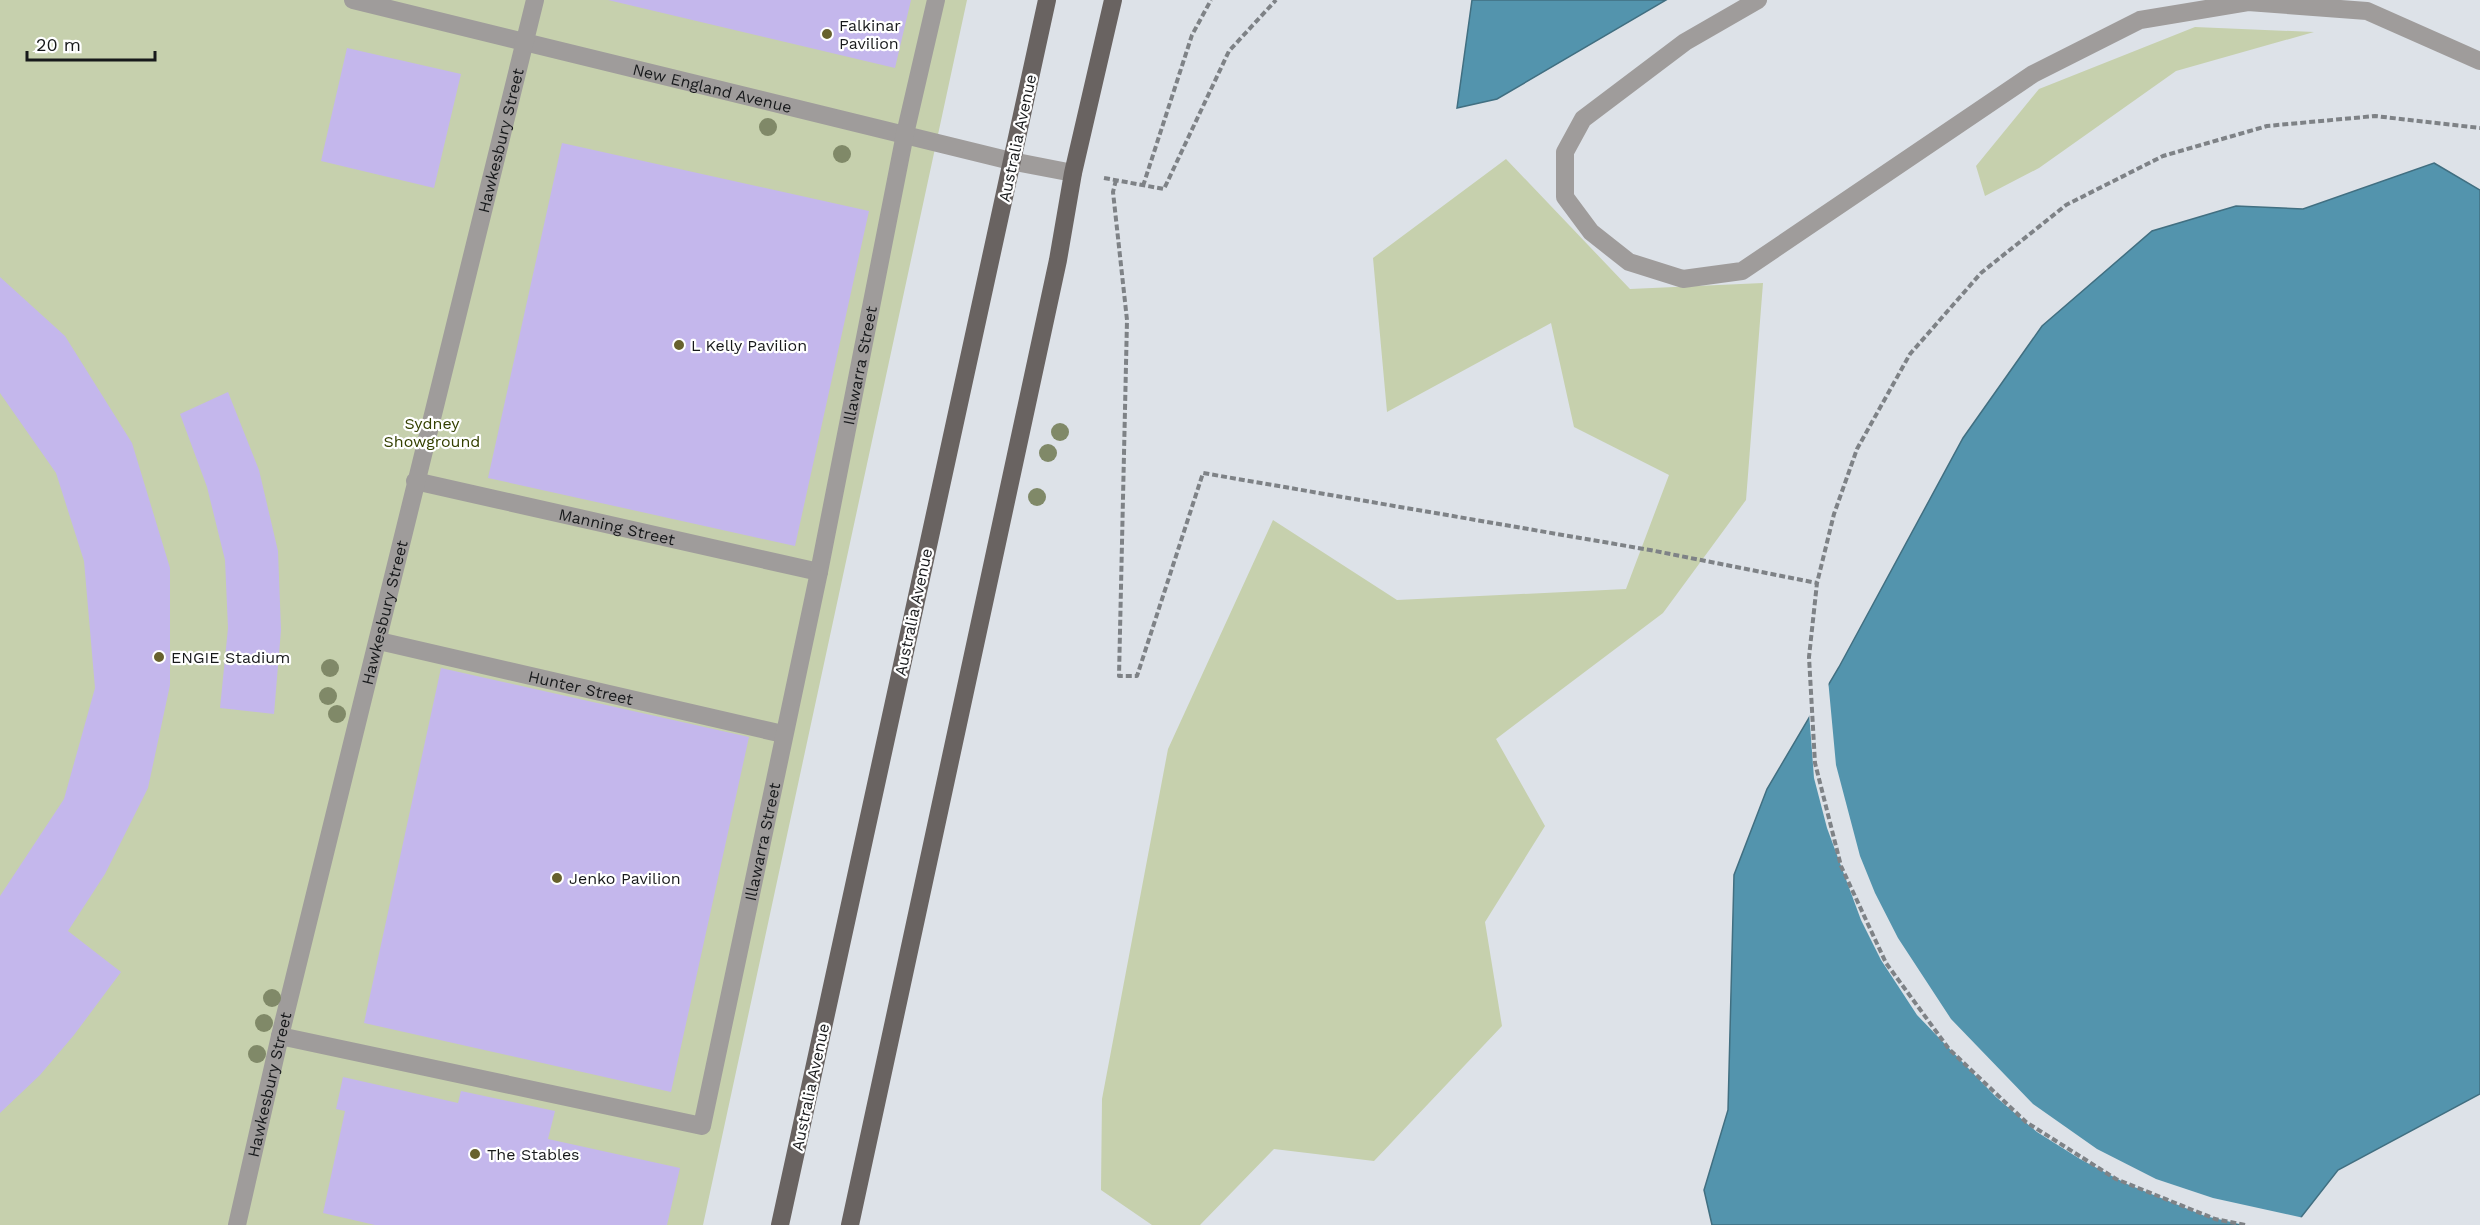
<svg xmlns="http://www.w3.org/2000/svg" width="2480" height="1225" font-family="'Work Sans',sans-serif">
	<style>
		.green { fill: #c6d0ad }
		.water { fill: #5394ad; stroke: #416f81; stroke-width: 1.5 }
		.pier { fill: #dde2e8 }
		.building { fill: #c4b7ec }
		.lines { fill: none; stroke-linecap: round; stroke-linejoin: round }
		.path { stroke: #7e8286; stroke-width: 4; stroke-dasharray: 6 3; stroke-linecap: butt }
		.minor { stroke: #9f9c9b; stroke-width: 18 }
		.major { stroke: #696361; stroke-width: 18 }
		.tree { fill: #808968 }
		.poi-dot { fill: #67612d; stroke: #fff; stroke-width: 2 }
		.labels { text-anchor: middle; stroke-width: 4.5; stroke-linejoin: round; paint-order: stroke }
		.poi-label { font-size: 16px; fill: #17191b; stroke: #fff; text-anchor: start }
		.street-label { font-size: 16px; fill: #17191b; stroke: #fff }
		.park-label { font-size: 16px; fill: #344000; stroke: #fff }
	</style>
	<rect width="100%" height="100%" fill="#dde2e8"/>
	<!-- green -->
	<path class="green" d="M0,0H967L703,1225H0Z
		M2195,27L2314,32L2176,71L2039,168L1985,196L1976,166L2039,89Z
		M1506,159L1630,289L1763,283L1746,500L1663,613L1496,739L1545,826L1485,922L1502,1026L1374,1161L1274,1149L1200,1225H1152L1101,1190L1102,1099L1168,749L1273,520L1397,600L1626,589L1669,475L1574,427L1551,323L1387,412L1373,258Z"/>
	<!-- water -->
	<path class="water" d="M1472,0H1666L1497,99L1457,108Z
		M2434,163L2480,190V1094L2338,1170L2295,1225H1712L1704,1190L1728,1110L1734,875L1767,789L1839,667L1963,438L2042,326L2152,231L2236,206L2303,209Z"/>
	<!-- pier -->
	<path class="pier" d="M1828,679L1836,765L1860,856L1875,893L1898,938L1951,1019L2033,1104L2097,1149L2156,1179L2213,1198L2304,1218L2299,1225H2244L2205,1216L2127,1184L2080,1159L2037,1132L1996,1097L1917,1015L1881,960L1861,920L1827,828L1814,778L1809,712Z"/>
	<!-- building -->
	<path class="building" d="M608,0H911L895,68Z
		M347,48L461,74L434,188L321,161Z
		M562,143L869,211L795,546L488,478Z
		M0,277L65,336L132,443L170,568V685L148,788L105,874L68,931L121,972L74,1035L40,1075L0,1113V896L64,799L95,688L84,561L56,473L0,393Z
		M228,392L259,470L278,551L281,630L274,714L220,708L228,628L225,560L207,487L180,414Z
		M441,668L749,737L671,1092L364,1023Z
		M343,1077L458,1103L461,1091L555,1111L548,1139L680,1168L667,1225H375L323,1213L345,1111L336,1109Z"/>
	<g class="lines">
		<!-- path -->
		<path class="path" d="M1104,178L1164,189L1229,51L1276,0
			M1116,180L1113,192L1127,320L1119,676H1137L1203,473L1650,550L1817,583
			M1143,186L1192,35L1211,0
			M2245,1225L2215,1219L2116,1179L2026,1122L1949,1049L1886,963L1841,866L1815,763L1809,657L1817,583L1834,514L1857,449L1910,354L1981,273L2066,205L2163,156L2267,126L2375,116L2480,128"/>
		<!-- minor -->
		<g class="minor">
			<path id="s1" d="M353,0L1011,161L1073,173"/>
			<path d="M1758,0L1685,42L1583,119L1565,152V197L1591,232L1629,262L1683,279L1742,271L2033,74L2140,20L2248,2L2367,11L2480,61"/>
			<path id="s2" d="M415,481L819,572"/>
			<path id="s3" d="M379,641L783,734"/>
			<path id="s4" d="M280,1036L702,1126L819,572L905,134L936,0"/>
			<path id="s5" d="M237,1225L280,1036L535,0"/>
		</g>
		<!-- major -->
		<path class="major" d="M780,1225L1047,0
			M850,1225L1058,260L1073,173L1113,0"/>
	</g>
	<!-- trees -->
	<g class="tree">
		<circle cx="768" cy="127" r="9"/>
		<circle cx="842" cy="154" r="9"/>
		<circle cx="1060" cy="432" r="9"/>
		<circle cx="1048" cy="453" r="9"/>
		<circle cx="1037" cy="497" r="9"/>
		<circle cx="330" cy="668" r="9"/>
		<circle cx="328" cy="696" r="9"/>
		<circle cx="337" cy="714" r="9"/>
		<circle cx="272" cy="998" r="9"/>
		<circle cx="264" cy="1023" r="9"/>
		<circle cx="257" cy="1054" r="9"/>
	</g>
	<!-- markers -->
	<g class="poi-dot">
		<circle cx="827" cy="34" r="6"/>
		<circle cx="679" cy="345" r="6"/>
		<circle cx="159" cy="657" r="6"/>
		<circle cx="557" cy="878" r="6"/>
		<circle cx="475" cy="1154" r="6"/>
	</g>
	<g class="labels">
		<!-- poi labels -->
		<g class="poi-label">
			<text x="839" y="31">Falkinar<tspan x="839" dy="18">Pavilion</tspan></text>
			<text x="691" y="351">L Kelly Pavilion</text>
			<text x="171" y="663">ENGIE Stadium</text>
			<text x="569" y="884">Jenko Pavilion</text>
			<text x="487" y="1160">The Stables</text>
		</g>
		<!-- street labels -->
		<g class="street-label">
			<text dy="6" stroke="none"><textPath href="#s1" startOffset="370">New England Avenue</textPath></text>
			<text transform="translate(1017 138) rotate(-78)" y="6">Australia Avenue</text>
			<text dy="6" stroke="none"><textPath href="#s5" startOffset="1116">Hawkesbury Street</textPath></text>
			<text dy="6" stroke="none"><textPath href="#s4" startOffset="1208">Illawarra Street</textPath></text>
			<text dy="6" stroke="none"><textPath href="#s2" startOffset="207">Manning Street</textPath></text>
			<text dy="6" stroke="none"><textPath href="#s5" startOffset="630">Hawkesbury Street</textPath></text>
			<text transform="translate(913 612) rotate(-78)" y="6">Australia Avenue</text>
			<text dy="6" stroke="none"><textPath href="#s3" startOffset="207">Hunter Street</textPath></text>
			<text dy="6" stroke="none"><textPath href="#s4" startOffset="722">Illawarra Street</textPath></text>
			<text dy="6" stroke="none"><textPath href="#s5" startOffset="144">Hawkesbury Street</textPath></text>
			<text transform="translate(810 1087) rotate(-78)" y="6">Australia Avenue</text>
		</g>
		<!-- park labels -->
		<g class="park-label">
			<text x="432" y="429">Sydney<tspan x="432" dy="18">Showground</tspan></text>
		</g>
	</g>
	<!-- scale -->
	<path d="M27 51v9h128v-9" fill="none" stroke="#17191b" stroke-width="3"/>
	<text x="36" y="51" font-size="18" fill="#17191b" stroke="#ffffff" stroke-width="4.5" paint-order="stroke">20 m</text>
</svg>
